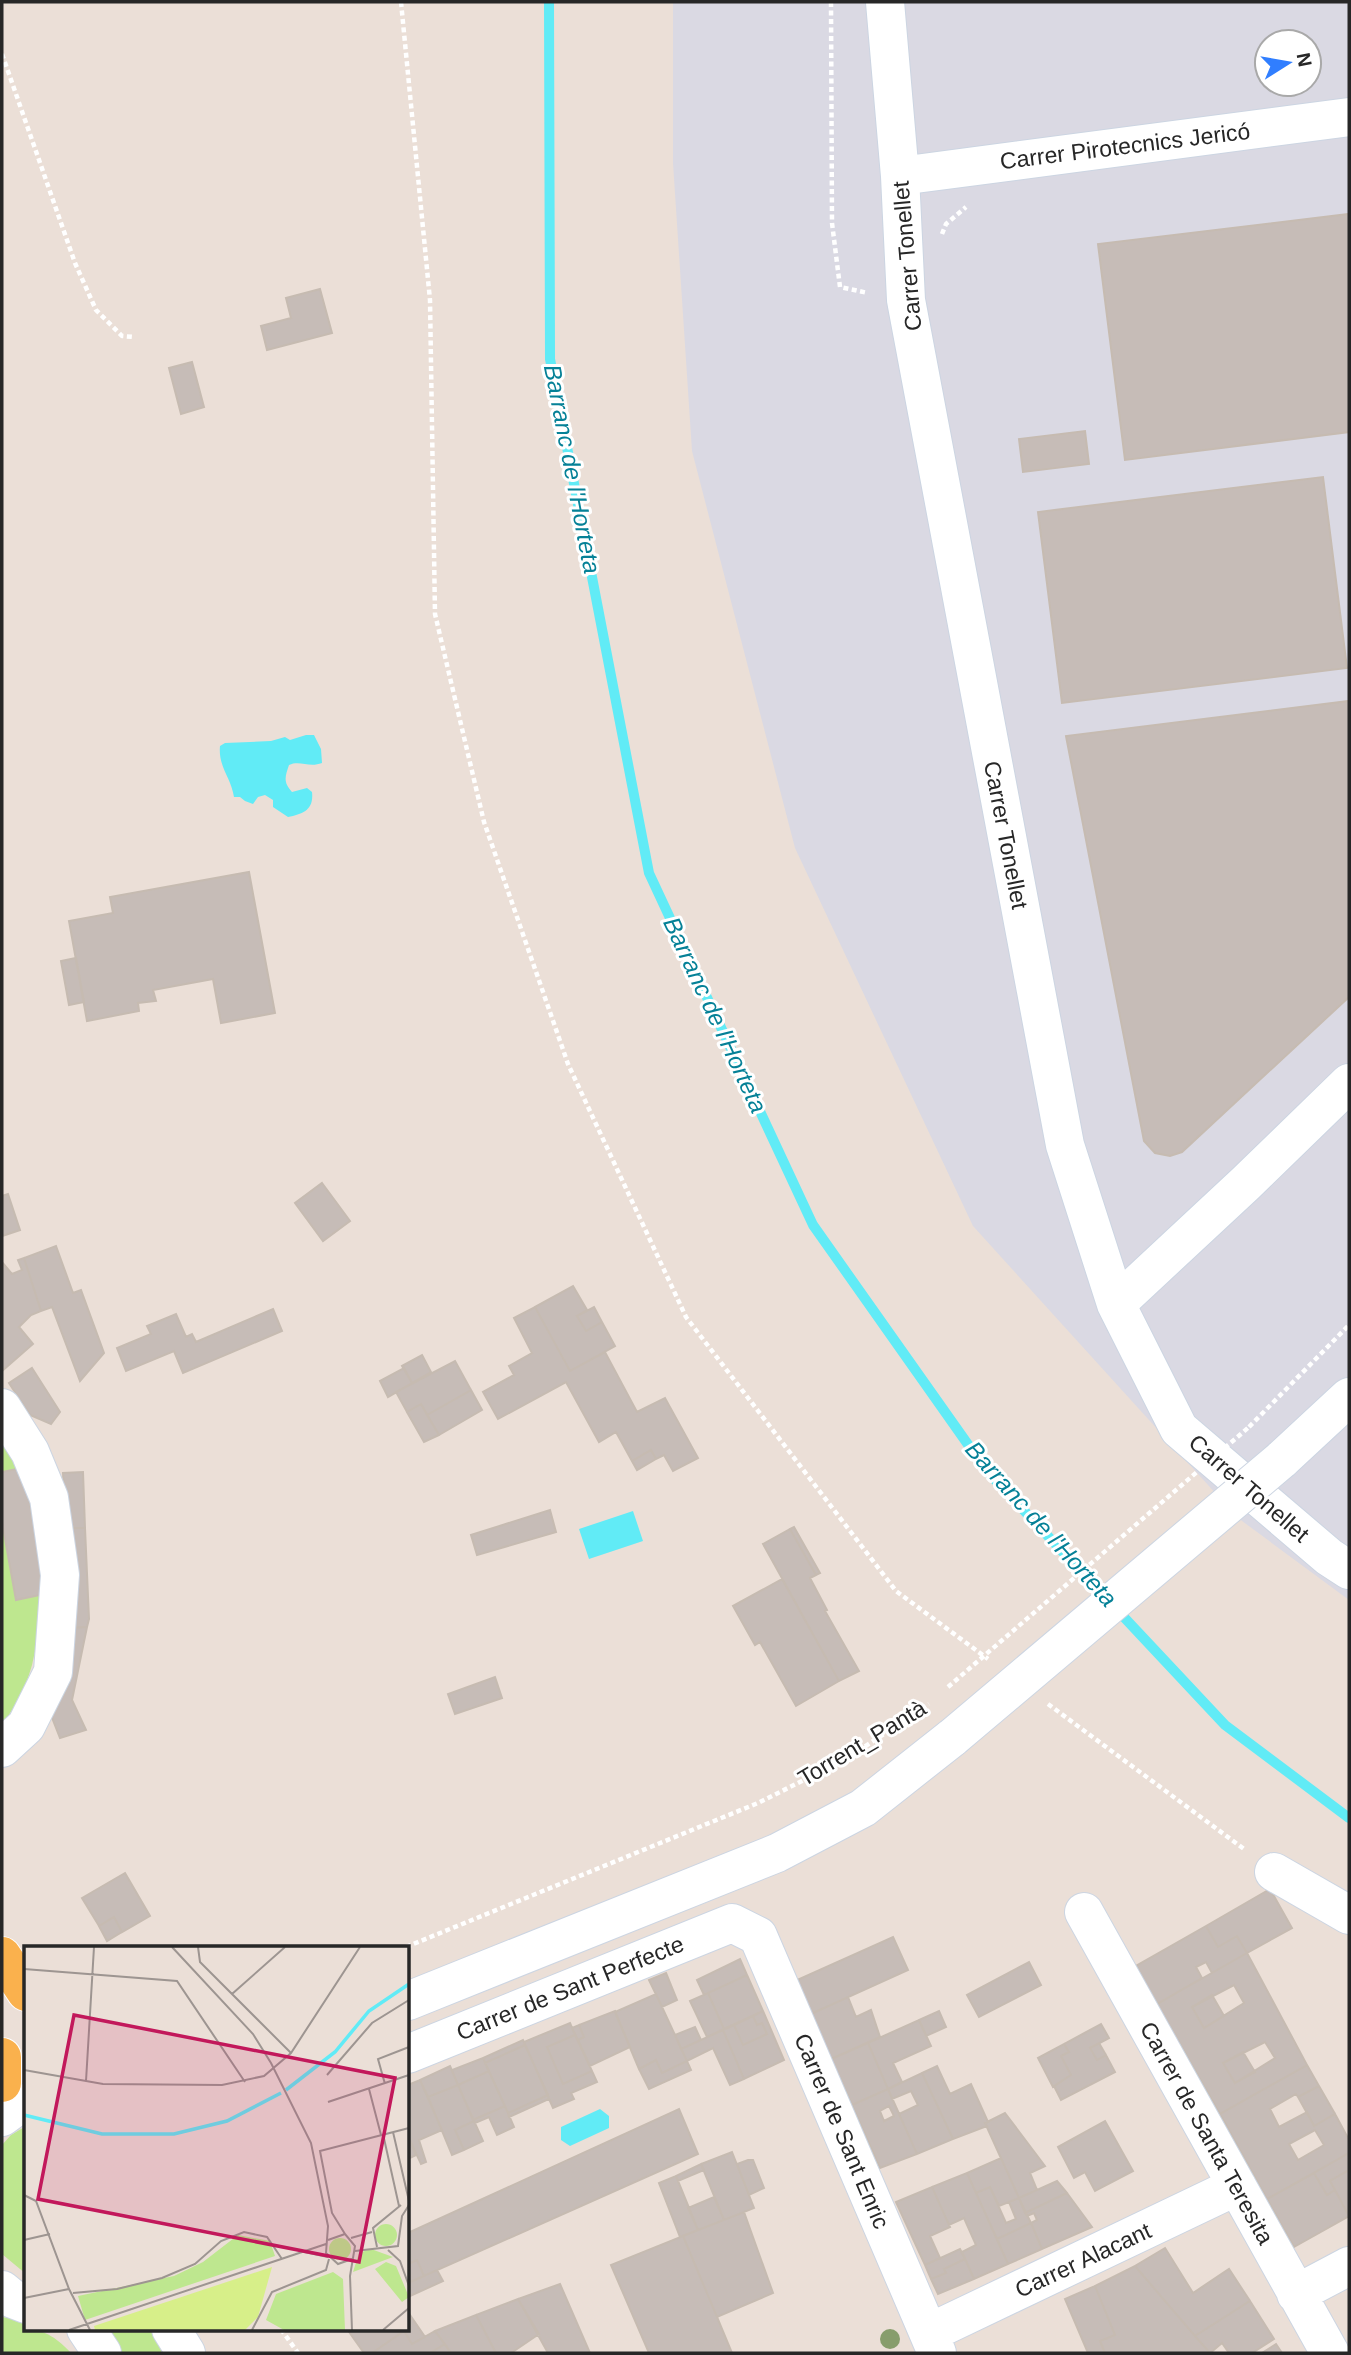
<svg xmlns="http://www.w3.org/2000/svg" width="1351" height="2355" font-family="Helvetica,sans-serif">
	<style>
		.industrial { fill: #dad9e3; fill-rule: evenodd }
		.green { fill: #bee78f }
		.water { fill: #61ebf6 }
		.lines { fill: none; stroke-linecap: round; stroke-linejoin: round }
		.stream { stroke: #61ebf6; stroke-width: 10 }
		.building { fill: #c6bcb7; stroke: #c6bbb1; stroke-width: 2; fill-rule: evenodd }
		.minor-casing { stroke: #ccd5e2; stroke-width: 40 }
		.major-casing { stroke: #fff; stroke-width: 40 }
		.path { stroke: #fff; stroke-width: 4.5; stroke-dasharray: 5 3.5; stroke-linecap: butt }
		.minor { stroke: #fff; stroke-width: 38 }
		.major { stroke: #fab14d; stroke-width: 38 }
		.minor-bridge-casing { stroke: #ccd5e2; stroke-width: 40; stroke-linecap: butt }
		.path-bridge { stroke: #fff; stroke-width: 4.5; stroke-dasharray: 5 3.5; stroke-linecap: butt }
		.minor-bridge { stroke: #fff; stroke-width: 38 }
		.tree { fill: #879d6c }
		.labels { text-anchor: middle; stroke-width: 6; stroke-linejoin: round; paint-order: stroke }
		.street-label { font-size: 23px; fill: #272727; stroke: #fff }
		.water-label { font-size: 24px; font-style: italic; fill: #058197; stroke: #fff }
		.inset-river { fill: none; stroke: #61ebf6; stroke-width: 3.5 }
		.inset-road { fill: none; stroke: #9d9591; stroke-width: 2 }
		.view { fill: #c2185b; fill-opacity: 0.15; stroke: #c2185b; stroke-width: 3.5 }
		.inset-edge { fill: none; stroke: #272727; stroke-width: 3.5 }
	</style>
	<rect width="100%" height="100%" fill="#ebdfd7"/>
	<!-- industrial -->
	<path class="industrial" d="M673,2H1349V1600L1238,1518L973,1226L795,848L692,451L673,163ZM1267,42H1309V84H1267Z"/>
	<!-- green -->
	<path class="green" d="M2,1436L20,1460L41,1554L39,1633L32,1665L23,1694L2,1725Z
		M26,2126V2274L2,2254V2145L11,2135Z
		M2,2317L16,2319L26,2324V2329C45,2329 59,2340 71,2353H2Z
		M103,2329H151L162,2353H122Z"/>
	<!-- water -->
	<path class="water" d="M306,735H314L321,749L322,763C309,768 300,760 289,765C285,777 283,782 292,792L307,788L312,792C314,810 303,814 288,817L273,807V800L265,795L258,797L253,804L245,801L240,797H234C231,777 218,767 220,746L225,743L271,741L285,737L290,740Z
		M633,1511L643,1541L589,1559L579,1529Z
		M600,2109L609,2116V2128L570,2146L561,2140V2127Z"/>
	<g class="lines">
		<!-- stream -->
		<path class="stream" d="M549,2L550,359L649,873L813,1225L986,1470L1225,1725L1349,1818"/>
	</g>
	<!-- building -->
	<path class="building" d="M1349,214V432L1125,460L1098,244Z
		M320,289L332,333L267,350L261,326L291,318L286,298Z
		M192,362L204,407L181,414L169,368Z
		M1085,431L1089,464L1023,472L1019,439Z
		M1323,477L1347,668L1062,703L1038,512Z
		M1349,701V997L1182,1152L1170,1156L1155,1153L1144,1141L1066,736Z
		M249,872L275,1013L221,1023L213,979L153,990L156,1001L138,1003L139,1011L87,1021L69,921L113,913L110,897Z
		M76,958L84,1002L69,1005L61,961Z
		M322,1183L350,1221L323,1241L295,1203Z
		M8,1194L20,1230L2,1236V1196Z
		M56,1246L73,1293L81,1290L104,1353L80,1381L52,1307L41,1311L24,1258Z
		M24,1258L41,1311L31,1315L19,1327L33,1344L2,1371V1262L12,1274L22,1270L18,1260Z
		M573,1286L587,1310L577,1316L586,1331L602,1322L615,1346L570,1371L535,1307Z
		M535,1307L570,1371L605,1352L637,1412L665,1398L698,1458L673,1471L664,1455L656,1459L651,1450L632,1461L616,1432L599,1442L566,1382L498,1419L483,1392L514,1375L509,1366L532,1353L514,1318Z
		M594,1307L602,1322L586,1331L577,1316Z
		M273,1309L282,1331L183,1373L174,1351L126,1371L117,1348L151,1334L147,1326L176,1314L186,1337L192,1334L196,1342Z
		M422,1355L431,1372L412,1383L402,1366Z
		M455,1361L471,1390L427,1415L421,1404L407,1412L396,1392Z
		M32,1368L60,1412L51,1424L30,1415L9,1383Z
		M404,1368L412,1383L388,1397L380,1381Z
		M471,1390L482,1410L439,1435L427,1415Z
		M421,1404L439,1435L424,1442L407,1412Z
		M651,1450L656,1459L637,1470L632,1461Z
		M22,1468L41,1554L40,1595L16,1600L2,1522V1472Z
		M83,1472L85,1528H66L63,1473Z
		M550,1510L556,1532L477,1555L471,1535Z
		M794,1527L820,1573L816,1575L790,1529Z
		M66,1528H85L89,1619L87,1627L65,1628Z
		M790,1529L816,1575L810,1578L827,1610L825,1611L859,1671L839,1681L763,1544Z
		M782,1579L839,1681L796,1706L760,1642L755,1645L733,1606Z
		M87,1627L72,1700L86,1730L60,1738L49,1710L65,1628Z
		M495,1677L502,1698L455,1714L448,1694Z
		M125,1873L150,1916L122,1932L114,1917L99,1926L82,1898Z
		M1270,1889L1292,1928L1247,1953L1237,1936L1218,1947L1206,1926Z
		M114,1917L122,1932L107,1941L99,1926Z
		M1206,1926L1218,1947L1237,1936L1247,1953L1212,1973L1206,1962L1196,1967L1202,1978L1157,2004L1136,1966Z
		M893,1937L908,1970L811,2014L795,1981Z
		M1247,1953L1307,2065L1220,2114L1157,2004ZM1234,1985L1244,2003L1204,2028L1192,2007ZM1265,2042L1275,2058L1235,2083L1223,2063Z
		M740,1959L747,1975L704,1995L697,1980Z
		M1029,1962L1041,1985L979,2017L967,1995Z
		M666,1973L677,2000L662,2007L649,1980Z
		M747,1975L763,2011L724,2029L708,1993Z
		M708,1993L724,2029L707,2037L690,2001Z
		M656,1994L687,2061L662,2073L656,2060L639,2069L615,2012Z
		M1212,1995L1224,2016L1204,2028L1192,2007Z
		M848,1997L856,2017L871,2010L880,2037L831,2059L811,2014Z
		M615,2011L630,2047L590,2066L578,2040L584,2037L579,2025Z
		M763,2011L784,2060L744,2079L723,2030L734,2025L743,2045L767,2034L762,2023L757,2025L753,2016Z
		M939,2011L946,2027L926,2036L919,2020Z
		M753,2016L757,2025L762,2023L767,2034L743,2045L734,2025Z
		M919,2020L931,2046L893,2063L902,2082L888,2089L868,2043Z
		M570,2023L575,2035L547,2047L563,2084L592,2071L597,2082L571,2093L574,2099L553,2108L524,2042Z
		M1101,2024L1109,2038L1090,2048L1097,2060L1106,2055L1115,2072L1061,2100L1054,2086L1071,2075L1061,2056L1069,2052L1064,2044Z
		M579,2025L584,2037L578,2040L572,2028Z
		M695,2027L701,2040L681,2049L675,2035Z
		M723,2030L744,2079L730,2085L713,2048L687,2061L681,2049Z
		M575,2035L592,2071L563,2084L547,2047Z
		M523,2040L525,2045L485,2063L483,2058Z
		M868,2043L888,2089L852,2105L831,2059Z
		M1099,2043L1106,2055L1097,2060L1090,2048Z
		M1064,2044L1069,2052L1061,2056L1071,2075L1053,2087L1038,2058Z
		M525,2045L548,2095L508,2113L485,2063Z
		M1243,2052L1255,2072L1235,2083L1223,2063Z
		M483,2058L489,2071L458,2085L452,2070Z
		M656,2060L662,2073L687,2061L691,2070L649,2089L639,2069Z
		M1307,2065L1319,2086L1298,2097L1296,2094L1270,2109L1279,2127L1307,2112L1314,2126L1335,2114L1349,2140V2153L1267,2199L1220,2114ZM1315,2130L1324,2145L1298,2160L1289,2144Z
		M450,2066L458,2085L428,2097L420,2080Z
		M937,2066L950,2094L971,2084L988,2122L985,2123L987,2126L953,2139L922,2073Z
		M489,2071L505,2106L473,2120L458,2085Z
		M922,2073L953,2139L917,2154L899,2114L918,2105L911,2091L892,2099L888,2089Z
		M420,2080L442,2130L419,2140L426,2162L421,2164L408,2136V2085Z
		M458,2085L474,2121L455,2130L464,2150L452,2155L428,2097Z
		M1319,2086L1335,2114L1314,2126L1298,2097Z
		M888,2089L917,2154L880,2168L852,2105ZM889,2106L894,2116L884,2121L880,2111Z
		M548,2095L549,2099L509,2117L508,2113Z
		M505,2106L514,2127L497,2135L489,2117L475,2123L473,2120Z
		M679,2109L698,2154L424,2276L417,2260L408,2264V2233Z
		M1005,2113L1045,2166L1030,2173L1037,2190L1019,2198L985,2123Z
		M474,2121L483,2141L464,2150L455,2130Z
		M1105,2121L1133,2171L1095,2191L1085,2172L1074,2178L1058,2147Z
		M408,2136L416,2155L408,2159Z
		M732,2152L754,2208L724,2220L701,2164Z
		M1349,2153V2170L1330,2181L1335,2190L1327,2195L1314,2173Z
		M1001,2158L1019,2198L999,2206L990,2187L976,2193L967,2173Z
		M748,2160H753L764,2188L749,2195L737,2164Z
		M701,2164L704,2170L678,2181L676,2176Z
		M1349,2170V2216L1330,2181Z
		M967,2173L1008,2264L974,2279L962,2252L976,2245L964,2218L949,2225L932,2187Z
		M1314,2173L1327,2195L1335,2190L1349,2216L1294,2247L1267,2199Z
		M676,2176L698,2230L680,2237L659,2183Z
		M1057,2181L1067,2193L1025,2213L1019,2198Z
		M932,2187L950,2227L930,2236L940,2258L925,2265L896,2202Z
		M990,2187L1006,2223L1016,2219L1009,2202L1019,2198L1031,2223L997,2239L976,2193Z
		M1067,2193L1092,2227L1042,2249L1031,2223L1037,2220L1034,2213L1027,2216L1025,2213Z
		M714,2197L724,2220L698,2230L688,2208Z
		M744,2212L773,2293L717,2317L683,2236Z
		M1031,2223L1042,2249L1008,2264L997,2239Z
		M683,2236L717,2317L732,2353H649L611,2265Z
		M1165,2248L1193,2293L1229,2269L1250,2301L1195,2336L1135,2266Z
		M960,2249L965,2259L944,2269L946,2273L931,2279L925,2265Z
		M965,2259L974,2279L938,2294L931,2279L946,2273L944,2269Z
		M417,2260L424,2276L408,2283V2264Z
		M1135,2266L1195,2336L1210,2353H1105L1100,2341L1115,2335L1095,2286Z
		M437,2270L443,2281L408,2297V2283Z
		M560,2284L590,2353H548L518,2299Z
		M1095,2286L1115,2335L1100,2341L1105,2353H1088L1065,2299Z
		M518,2299L539,2334L511,2353H496L476,2315Z
		M1250,2301L1274,2339L1252,2353H1229L1222,2343L1210,2353L1195,2336Z
		M408,2312L425,2337L412,2344L404,2331L372,2353H364L347,2329H408Z
		M476,2315L496,2353H451L435,2331Z
		M404,2331L412,2344L435,2331L445,2344L430,2353H372Z
		M445,2344L451,2353H430Z
		M1276,2344L1282,2353H1262Z"/>
	<g class="lines">
		<defs>
			<path id="minor" d="M885,2L900,176L906,300L1065,1145L1116,1304L1179,1429L1329,1557L1349,1570
				M900,176L1349,117
				M1116,1304L1246,1183L1349,1083
				M2,1408L30,1452L49,1498L60,1575L53,1672L26,1726L2,1748
				M1281,1460L1349,1397
				M1274,1872L1349,1915
				M1084,1912L1330,2353
				M408,2001L777,1853L863,1808L953,1737
				M408,2054L732,1923L758,1936L937,2353
				M2,2117L17,2106L26,2103
				M2,2290L13,2299L26,2304
				M1296,2294L1349,2266
				M86,2329L102,2353
				M171,2329L186,2353
				M929,2333L1237,2186"/>
			<path id="major" d="M2,1956L26,1992
				M2,2057V2083"/>
		</defs>
		<!-- minor casing -->
		<use href="#minor" class="minor-casing"/>
		<!-- major casing -->
		<use href="#major" class="major-casing"/>
		<!-- path -->
		<path class="path" d="M401,2L430,300L435,614L484,822L568,1064L686,1317L896,1591L988,1659
			M831,2L832,223L840,287L868,293
			M2,54L75,263L96,310L122,336L134,337
			M942,234L946,224L966,207
			M1249,1427L1349,1325
			M1048,1704L1244,1849
			M406,1947L758,1803L846,1759L929,1704
			M281,2329L298,2353"/>
		<!-- minor -->
		<use href="#minor" class="minor"/>
		<!-- major -->
		<use href="#major" class="major"/>
		<defs>
			<path id="minor-bridge" d="M953,1737L1281,1460"/>
		</defs>
		<!-- minor-bridge casing -->
		<use href="#minor-bridge" class="minor-bridge-casing"/>
		<!-- path-bridge -->
		<path class="path-bridge" d="M948,1687L1249,1427"/>
		<!-- minor-bridge -->
		<use href="#minor-bridge" class="minor-bridge"/>
	</g>
	<!-- trees -->
	<circle class="tree" cx="890" cy="2339" r="10"/>
	<g class="labels">
		<!-- street labels -->
		<g class="street-label">
			<text transform="translate(1125 146) rotate(-7)" y="8">Carrer Pirotecnics Jericó</text>
			<text transform="translate(907 256) rotate(-95)" y="8">Carrer Tonellet</text>
			<text transform="translate(1006 835) rotate(79)" y="8">Carrer Tonellet</text>
			<text transform="translate(1249 1488) rotate(41)" y="8">Carrer Tonellet</text>
			<text transform="translate(862 1743) rotate(-31)" y="8">Torrent_Pantà</text>
			<text transform="translate(570 1988) rotate(-22)" y="8">Carrer de Sant Perfecte</text>
			<text transform="translate(842 2131) rotate(67)" y="8">Carrer de Sant Enric</text>
			<text transform="translate(1207 2133) rotate(61)" y="8">Carrer de Santa Teresita</text>
			<text transform="translate(1083 2260) rotate(-25)" y="8">Carrer Alacant</text>
		</g>
		<!-- water labels -->
		<g class="water-label">
			<text transform="translate(572 469) rotate(79)" y="8">Barranc de l'Horteta</text>
			<text transform="translate(715 1015) rotate(65)" y="8">Barranc de l'Horteta</text>
			<text transform="translate(1041 1524) rotate(48)" y="8">Barranc de l'Horteta</text>
		</g>
	</g>
	<!-- overview -->
	<g transform="translate(24 1946)">
		<rect width="385" height="385" fill="#ebdfd7"/>
		<path d="M351 289a11 11 0 1 1 22 0a11 11 0 1 1-22 0ZM214,289L246,295L251,310L61,374L54,350L150,330L179,316ZM305 303a11 11 0 1 1 22 0a11 11 0 1 1-22 0ZM347,303L369,311L329,326L335,307ZM362,316L372,320L385,351L378,356L351,323ZM309,326L319,333L321,384H260L242,374L252,348Z" fill="#bee78f"/>
		<path d="M248,321L234,371L221,384H71L70,380Z" fill="#d7ef89"/>
		<path class="inset-river" d="M262,144L311,106L345,65L385,38M0,169L78,188H150L203,175L257,147"/>
		<path class="inset-road" d="M148,1L229,88L247,117L287,197L304,280L302,307L314,318L328,313M174,1L176,16L267,107M0,23L153,35L221,136M208,48L261,1M0,124L79,138L198,139L240,130L267,107L336,1M303,129L348,77L385,54M62,135L70,1M361,138L354,113L385,101M345,143L357,189M304,156L385,129M369,186L385,255M359,188L375,260M0,249L12,255L45,343L66,384M321,288L308,267L296,205L385,182M327,292L348,286M0,294L26,288M304,294L321,288L331,300L326,330L328,384M353,301L349,282L377,259M364,304L376,315L385,340M331,305L374,300L378,270L385,259M280,306L304,311M49,347L93,343L138,332L171,318L197,295L220,286L243,291L258,313M0,352L45,343M45,384L302,298M228,384L248,346L302,324L305,313M359,384L385,362"/>
		<path class="view" d="M50,69L371,132L335,316L14,253Z"/>
		<rect width="385" height="385" class="inset-edge"/>
	</g>
	<!-- border -->
	<rect width="1351" height="2355" fill="none" stroke="#272727" stroke-width="7"/>
	<!-- north arrow -->
	<g transform="translate(1288 63) rotate(79)"><circle r="33" fill="#ffffff" stroke="#a9a9a9" stroke-width="2"/>
	<path d="M0-5L12 26L0 18L-12 26Z" fill="#307eff"/>
	<text y="-10" font-size="19" font-weight="bold" text-anchor="middle" fill="#272727">N</text>
	</g>
</svg>
